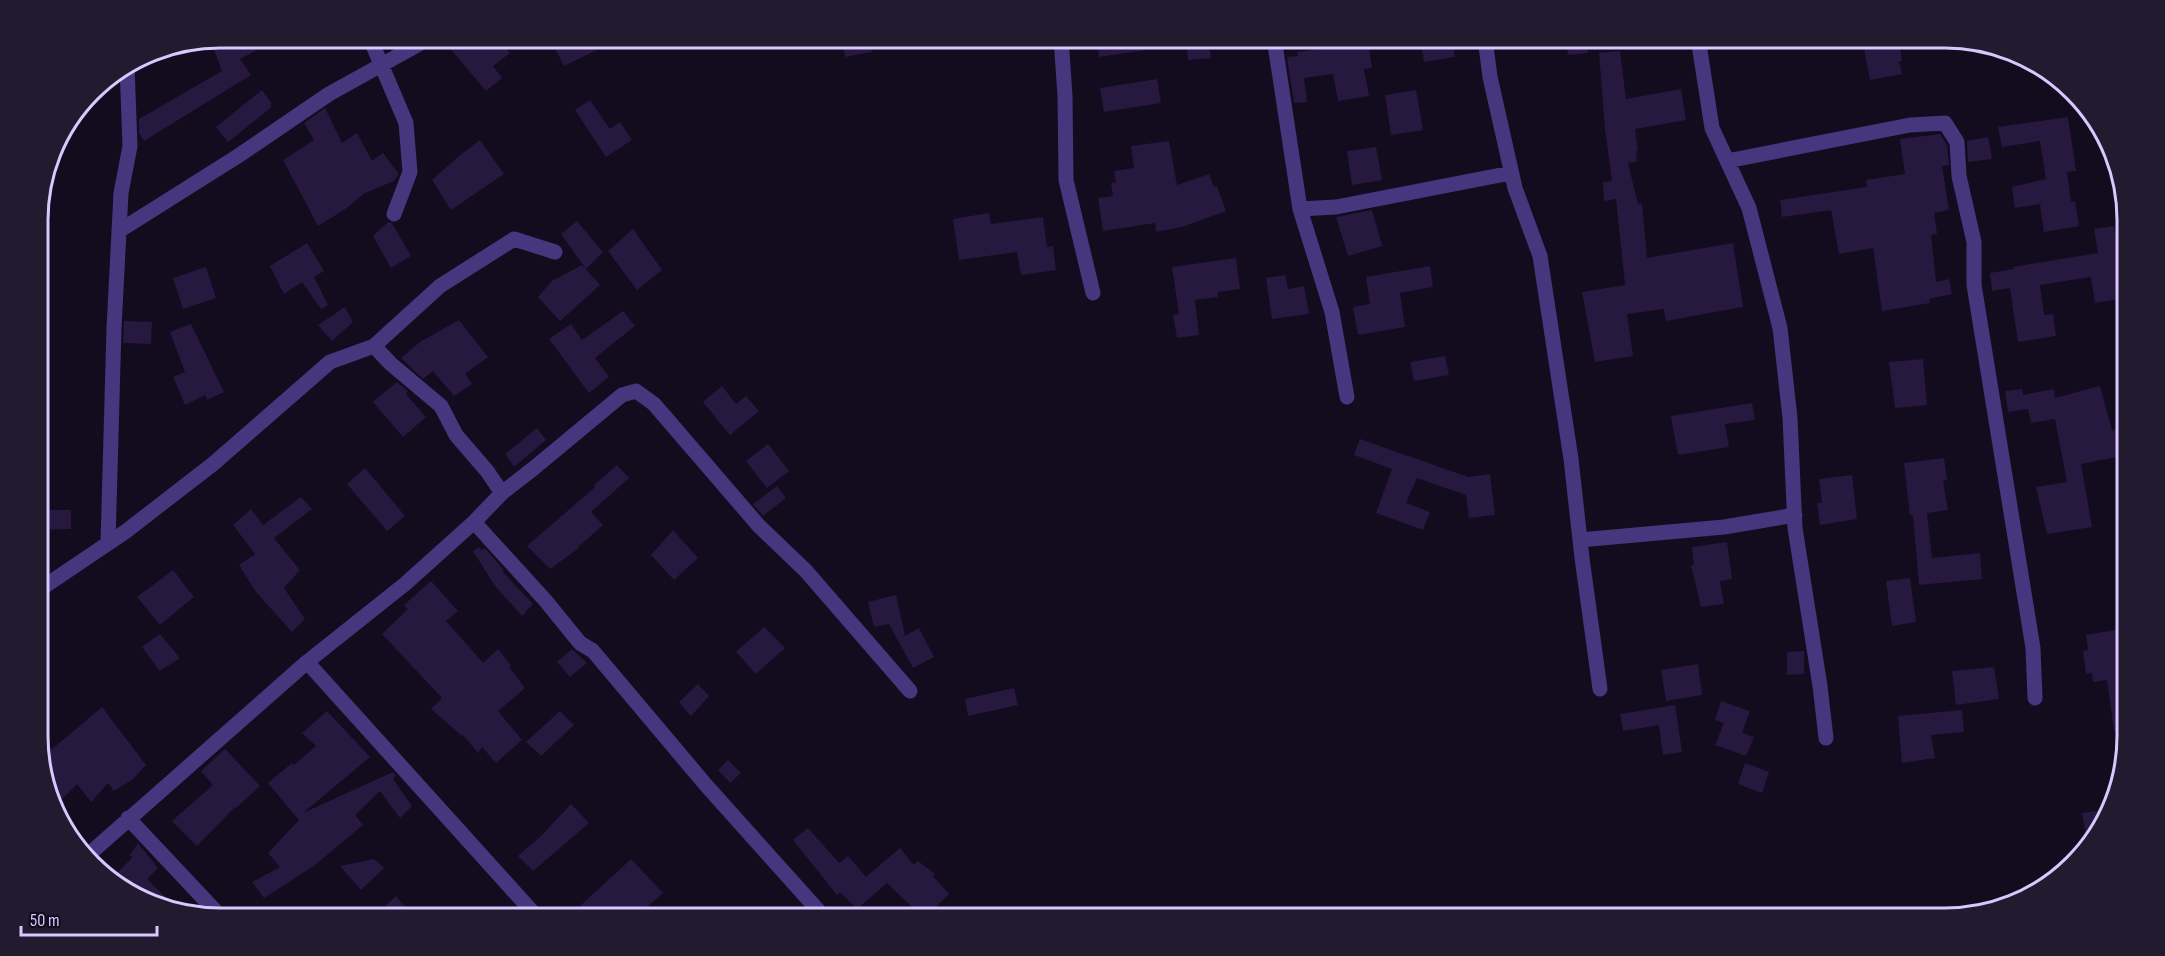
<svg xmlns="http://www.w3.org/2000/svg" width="2165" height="956" font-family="'Sofia Sans Condensed',sans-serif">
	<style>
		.building { fill: #26183f }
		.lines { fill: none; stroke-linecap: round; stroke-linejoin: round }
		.minor { stroke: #45367d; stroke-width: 15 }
		.rim { fill: none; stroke: #d8c8ff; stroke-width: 3 }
	</style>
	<rect width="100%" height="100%" fill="#120c1e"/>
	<!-- building -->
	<path class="building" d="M220,38H280L240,59L251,75L144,141L139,133V119L222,71L210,39Z
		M461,38H498L510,53L493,66L502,78L486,91L448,46Z
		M550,38H591L597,50L564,66Z
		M842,38H870L872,52L845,57Z
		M1097,38H1171L1172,46L1099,57Z
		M1186,38H1208L1211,58L1188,60Z
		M1420,38H1452L1455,57L1424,62Z
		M1566,38H1586L1588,53L1568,55Z
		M1862,38H1895V40L1899,39L1902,61H1899L1902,74L1870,80Z
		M1368,42L1372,68L1364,69L1369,96L1338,101L1333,74L1304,78L1307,102L1294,103L1287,57L1298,56L1297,52Z
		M1620,51L1626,99L1681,89L1686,120L1635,129L1638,151H1636L1637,162L1628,163L1638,204L1642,203L1647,258L1733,243L1743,307L1666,321L1664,309L1627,314L1633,356L1595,362L1582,292L1625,285L1616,199L1604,201L1603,182L1612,181L1605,129L1599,53Z
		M1157,79L1161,103L1104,112L1100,88Z
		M262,90L272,104L270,105L272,107L228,142L216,127Z
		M1416,90L1423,130L1391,135L1385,95Z
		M590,100L610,129L620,122L632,140L606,157L575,110Z
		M325,108L342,143L357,133L372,161L383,153L399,174L394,181L365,193L347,208L318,226L283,160L314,140L304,123Z
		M2068,117L2076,171L2067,172L2071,202L2075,201L2079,226L2044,232L2040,204L2015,208L2012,187L2046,179L2040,141L2002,147L1998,127Z
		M1940,134L1947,145L1949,165L1942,166L1949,210L1934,213L1937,234L1931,235L1936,282L1949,279L1952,294L1929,299L1930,303L1882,311L1873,248L1839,254L1831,210L1782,217L1780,200L1867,187L1866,180L1905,174L1900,139Z
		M1988,137L1992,159L1968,162L1967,141Z
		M480,140L504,174L451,210L432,180L460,155Z
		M1169,141L1177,185L1209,174L1214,187L1217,186L1226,211L1182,227L1156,232L1155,223L1103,231L1098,198L1113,196L1111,183L1116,182L1114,171L1134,168L1131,146Z
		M1376,147L1382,180L1352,185L1347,151Z
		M1372,210L1382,246L1348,256L1336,217Z
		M989,213L991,224L1043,217L1047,247L1053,246L1056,270L1021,275L1017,252L959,260L953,219Z
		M577,221L603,252L586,269L561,234Z
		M388,222L392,223L411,256L391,268L373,236Z
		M2114,226L2122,278H2126V298L2095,303L2091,277L2040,285L2044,315L2053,314L2056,336L2018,342L2010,288L1992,291L1990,273L2014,269L2013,267L2098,253L2094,229Z
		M633,229L662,270L637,290L608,251Z
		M307,243L324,271L314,277L328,305L321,309L302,282L284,294L270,266Z
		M1236,258L1240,289L1218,292V297L1195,300L1199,335L1177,338L1173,315L1179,314L1172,267Z
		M582,265L600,285L560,321L538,297L552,281Z
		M1430,266L1433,287L1400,293L1405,327L1358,335L1353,307L1370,304L1366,277Z
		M206,267L216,298L183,309L173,278Z
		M1285,275L1288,289L1304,286L1309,314L1272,319L1266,278Z
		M345,307L353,322L332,341L318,325Z
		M623,311L635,326L595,358L609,377L589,393L549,339L571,324L582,340Z
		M459,320L488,357L465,374L472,384L454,396L433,371L423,379L401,358L420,342Z
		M124,321L152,322L151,344L123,343Z
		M191,324L224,392L207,400L205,395L185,405L173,377L185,372L170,332Z
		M1445,356L1449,375L1414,381L1410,362Z
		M1923,359L1927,405L1895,408L1889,362Z
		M397,382L408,391L406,394L426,417L403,437L373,402Z
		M722,386L736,404L746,396L759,411L730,435L703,402Z
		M2100,386L2112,430L2127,428V455L2081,464L2092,527L2047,534L2036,487L2067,482L2055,419L2031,423L2028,409L2008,412L2005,391L2022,389L2023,395L2054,389L2055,398Z
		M1752,403L1755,420L1725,424L1729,447L1678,455L1671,416Z
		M537,428L546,440L514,467L505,454Z
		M1360,439L1468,477L1490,474L1495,515L1469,518L1466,495L1417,478L1406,503L1430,512L1423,530L1376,513L1392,469L1354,455Z
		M768,444L789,471L767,488L746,461Z
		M1944,458L1947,480L1943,481L1948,510L1927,513L1932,558L1980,553L1982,579L1919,585L1913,515H1910L1904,463Z
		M617,465L629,478L591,512L603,525L578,547L579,548L550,569L527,546L595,487L594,485Z
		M365,468L405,516L387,531L347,484Z
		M1852,475L1857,519L1820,525L1817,503H1822L1819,479Z
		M777,486L786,498L763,516L753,504Z
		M301,497L312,509L274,538L300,570L284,588L305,619L292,632L256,592L239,565L255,554L233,525L251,509L263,525Z
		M39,510H71V529L39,530Z
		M673,530L698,558L674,580L651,555Z
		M1727,542L1732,579L1720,581L1724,604L1701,607L1691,565H1694L1692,547Z
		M479,547L482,550L485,548L504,570L502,571L533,604L522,616L495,586L473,551Z
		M173,570L194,597L160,625L137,597Z
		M1910,578L1916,622L1892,626L1886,581Z
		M431,581L458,611L446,621L483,663L498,649L511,665L509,667L525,688L498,711L522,740L496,763L482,747L478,753L463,735L462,736L431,709L442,698L382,634L408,609L404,605Z
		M896,595L905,636L919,628L934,657L913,668L889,624L874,627L868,602Z
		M764,627L785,648L756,674L736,652Z
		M2121,629L2127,670V729L2114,731L2107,680L2093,682L2092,673L2086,674L2083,651L2088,650L2086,635Z
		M160,634L180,658L160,671L142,647Z
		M572,649L587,663L570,677L557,662Z
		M1804,651V674L1787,675V652Z
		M1698,664L1702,695L1666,701L1661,670Z
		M1994,667L1999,699L1956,705L1952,671Z
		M698,684L709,696L691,716L679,702Z
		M1014,688L1018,705L968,716L965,699Z
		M1721,701L1750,711L1742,733L1754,737L1746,756L1715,745L1724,723L1715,720Z
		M1675,705L1682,752L1663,755L1659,725L1623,731L1620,714Z
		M102,707L146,765L132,780L114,791L108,783L91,802L77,784L62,799L49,785L39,760V733L52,749Z
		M1962,710L1964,732L1931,735L1935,758L1902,763L1898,716Z
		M327,711L370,757L303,813L393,772L396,775L393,779L412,806L400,818L380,791L355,815L363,825L314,866L264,898L252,882L280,867L268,853L299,820L268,783L292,763L294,765L316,746L302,733Z
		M560,711L574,725L541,756L526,742Z
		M225,749L260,786L236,808L235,807L197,846L172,821L213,785L201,771Z
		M728,760L741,773L730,783L718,770Z
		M1745,763L1769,772L1762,793L1738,784Z
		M571,804L589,823L533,871L518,856L541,836Z
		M2111,809L2087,841L2082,813Z
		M808,828L839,863L848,856L866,877L900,848L914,865L918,861L935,874L933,876L949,894L925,918H900L912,907L887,883L857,909L840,892L837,895L793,840Z
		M138,843L158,868L147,879L180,911L150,905L114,876L132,858L130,855Z
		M374,859L384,868L361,890L340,866Z
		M631,859L663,893L634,918H567Z
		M396,896L414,918H372Z"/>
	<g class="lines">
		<!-- minor -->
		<path class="minor" d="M1061,38L1065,96L1066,180L1093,293
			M1274,38L1300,209L1332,312L1347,397
			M1485,38L1490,77L1515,188L1540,256L1571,459L1582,558L1600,689
			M1698,38L1712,128L1749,208L1780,328L1790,418L1795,528L1820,686L1826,738
			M372,43L406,123L410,172L394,214
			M1727,161L1910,125L1945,123L1957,142L1959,176L1974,242V285L2033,648L2035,698
			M1300,209L1336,207L1511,173
			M119,231L238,156L329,94L430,38
			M374,346L391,364L441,406L456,435L487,471L502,493
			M474,522L545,600L580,643L593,651L705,784L825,918
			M1580,540L1724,527L1795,515
			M108,543L114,328L121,193L130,146L127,66
			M39,590L125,532L213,464L330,362L374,346L440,286L514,239L555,252
			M128,818L222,918
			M87,856L307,662
			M538,918L307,662L405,584L474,522L502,493L534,468L622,395L636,391L654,404L759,526L806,571L910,691"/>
	</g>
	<!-- crop -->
	<path d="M0 0H2165V956H0ZM220 48H1945A172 172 0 0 1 2117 220V736A172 172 0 0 1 1945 908H220A172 172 0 0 1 48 736V220A172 172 0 0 1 220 48Z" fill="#221b30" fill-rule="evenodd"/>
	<path class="rim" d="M220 48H1945A172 172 0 0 1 2117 220V736A172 172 0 0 1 1945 908H220A172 172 0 0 1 48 736V220A172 172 0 0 1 220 48Z"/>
	<!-- scale -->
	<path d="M21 926v9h136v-9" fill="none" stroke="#d8c8ff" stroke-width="3"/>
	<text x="30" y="926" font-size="18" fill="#d8c8ff" stroke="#120c1e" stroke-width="4.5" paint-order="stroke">50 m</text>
</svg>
